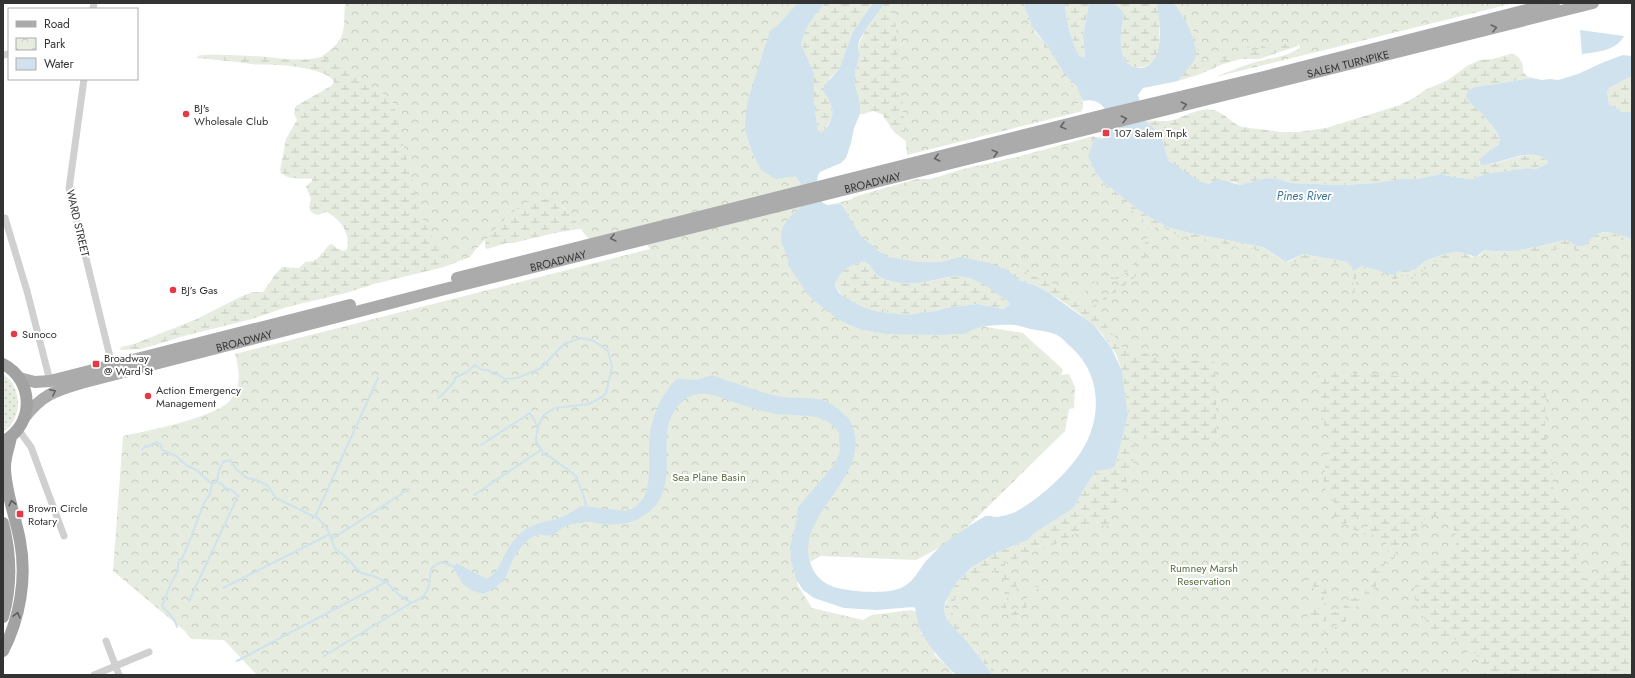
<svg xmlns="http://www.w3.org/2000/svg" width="1635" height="678" font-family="Jost,sans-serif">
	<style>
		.grass { fill: url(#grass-dots) }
		.wetland { fill: url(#wetland-marsh) }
		.park { fill: url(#park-crowns) }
		.water { fill: #cfe2ee; fill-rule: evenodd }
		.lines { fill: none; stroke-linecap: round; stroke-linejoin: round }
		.stream { stroke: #cfe2ee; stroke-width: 2 }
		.river { stroke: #cfe2ee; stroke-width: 12 }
		.minor { stroke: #d0d0d0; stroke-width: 7 }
		.primary { stroke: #ababab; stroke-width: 12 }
		.trunk { stroke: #a2a2a2; stroke-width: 12 }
		.oneway { stroke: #636363 }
		.oneway2 { stroke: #5a5a5a }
		.poi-dot { fill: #e63946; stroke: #fff; stroke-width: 1.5 }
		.labels { text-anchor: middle; stroke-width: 4; stroke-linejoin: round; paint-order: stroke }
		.street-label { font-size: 11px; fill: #333; stroke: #fff }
		.poi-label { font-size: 11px; fill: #333; stroke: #fff; text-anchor: start }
		.park-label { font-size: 11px; fill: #56703f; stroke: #fff }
		.water-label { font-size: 12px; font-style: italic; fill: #3f7597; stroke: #fff }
	</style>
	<defs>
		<pattern id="grass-dots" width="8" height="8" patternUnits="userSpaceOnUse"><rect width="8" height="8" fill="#e6ecdf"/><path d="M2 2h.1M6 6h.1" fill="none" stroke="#c6cbc0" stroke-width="1.8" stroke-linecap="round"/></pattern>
		<pattern id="wetland-marsh" width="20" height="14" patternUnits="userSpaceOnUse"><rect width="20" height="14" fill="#e6ecdf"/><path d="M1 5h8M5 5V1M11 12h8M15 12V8" fill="none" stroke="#c6cbc0"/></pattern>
		<pattern id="park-crowns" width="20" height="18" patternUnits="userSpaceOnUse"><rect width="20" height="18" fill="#e6ecdf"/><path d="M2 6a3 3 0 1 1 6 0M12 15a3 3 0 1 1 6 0" fill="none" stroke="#c6cbc0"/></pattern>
	</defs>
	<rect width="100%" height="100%" fill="#fff"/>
	<!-- grass -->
	<path class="grass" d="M3,374C23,388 23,418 3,432Z"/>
	<!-- wetland -->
	<path class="wetland" d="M825,3H873L853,31L839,69L829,79V98L832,107V118L825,130L819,132L818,130L814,103V73L801,44L806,29L812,19Z
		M885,3H1025L1024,6L1035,32L1048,47L1061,68L1079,90L1082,97L1083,109L1071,110L907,142L894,132L882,114L873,111L863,114H860V103L855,84V72L860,54L858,49L859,44L866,29Z
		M1065,3H1089L1083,36L1085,57L1079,56C1070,35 1067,26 1065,3Z
		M1114,3H1156C1160,15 1159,21 1159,33C1159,39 1161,46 1159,52C1153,69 1129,75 1123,55C1119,42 1120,28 1124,15Z
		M1174,3H1283L1298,46L1259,59H1241L1223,64L1198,75L1178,81L1195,57C1193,37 1186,20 1174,3Z
		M350,17L586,228L555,233L513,243H507L487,249L485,247L486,234L470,257L444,267L374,284L346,293L287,307L252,319L184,336L141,349L120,350L121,347L134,344L197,319L240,297L253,292H263L275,275L282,267L299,268L305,262L314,261L319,257L329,245L332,244L336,248L344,251L347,249C351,234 340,218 326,212L318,215C308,213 308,208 311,199L306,186L312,181V179C301,178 287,181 280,171L286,139L297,120L294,113L296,106L331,86L334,82C329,70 289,65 276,65C268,64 260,65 252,64C233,61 215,60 196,58C197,58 197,57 198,56C202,53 258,56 266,57C288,59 323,65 339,46C345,39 347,25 350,17Z
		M1511,54C1519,54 1524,64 1523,72L1527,76L1532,78L1475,87L1469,102C1478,108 1498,130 1500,141C1496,151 1481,152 1479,163C1483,163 1488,164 1492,164C1509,161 1531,148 1547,160L1548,163L1536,169L1527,168L1482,175L1472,179L1453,177L1441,174L1417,179H1402L1375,183L1342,185L1290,183L1278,179L1266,178L1240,185L1234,182H1211L1206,185L1196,186L1188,183L1172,167L1167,156L1162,138L1153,127L1145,121C1154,120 1165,122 1173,120C1185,116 1200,107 1213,110C1224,112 1231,123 1242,127L1281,132H1298L1326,128L1400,105L1417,96L1425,90L1448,80L1467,66L1480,60L1492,59Z
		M1632,76V112C1623,114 1617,110 1609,104L1607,91L1609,88Z
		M1094,136L1095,137L1088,156L1095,172L1102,181L1141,212L1156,221L1170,228L1190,233L1263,247C1272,252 1278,259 1288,262L1303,254L1342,261L1347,262L1354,271L1362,266L1386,273L1399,271H1410L1416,269L1425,261L1433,258L1448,253L1460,252L1467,254L1471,257L1479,256L1485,250C1512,255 1538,246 1564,240C1571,240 1574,246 1581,246C1587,244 1589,239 1594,236C1607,228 1619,235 1632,239V675H993L966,640L947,620L944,610L948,596L957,582L972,567L1000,551L1028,540L1036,532L1072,509L1075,506L1082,492L1096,471L1117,460L1119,448L1128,415L1122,371L1116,354L1103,335L1094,325L1084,318L1080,314L1059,299L1034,285L1019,280L1000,267L880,252L861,236L842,207L854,197L892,186L917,179H931L963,169L1017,157Z
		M862,262C870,262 872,270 877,275C883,280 893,282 900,283C938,288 955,261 994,291C999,295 1006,299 1010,304L1004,309L978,304L944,308L940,310L907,315L865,308L842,296L835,285C839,272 849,265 862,262Z"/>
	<!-- park -->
	<path class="park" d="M345,3H821L792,55L817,209L797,240L841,303L1023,333C1036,346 1051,357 1063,370L1061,375L1069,374L1075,387L1074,408L1069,409L1065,431L954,540L916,560L821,556L804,565L797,584L812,608L863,620L872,615L911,610L918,612L922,627L921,633L932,646L935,655L949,668L954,675H257L224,640L191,639L186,632L113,571L123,436C147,431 220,417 232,398C242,383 239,370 235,354L650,249L646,243L591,241C579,230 573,213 559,204C515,179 489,254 454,262L448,260L439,250L420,213L392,99L322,56C348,39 343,31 345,3Z
		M901,3H1020L1023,8L1022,12L1027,16L1028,21L1042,44L1050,54L1052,60L1056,62L1070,83L1079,93L1081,101L1075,105L1083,111L907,155L894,8Z
		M1177,3H1514L1215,77C1228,72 1242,66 1256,62C1271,58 1286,57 1300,48L1299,45L1295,42L1267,48L1261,45V49L1252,51L1247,45L1249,53L1204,62L1197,48L1196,40L1194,38L1196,35C1192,29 1190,24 1186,19V14Z
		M1102,136L1101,138L1095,140C1084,166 1092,169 1108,189C1111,193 1115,193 1116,197C1121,201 1127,203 1130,209L1128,211H1134L1149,226L1148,230L1149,233L1139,260L1115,278L1104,275L1076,296L1069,290L1033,276L1030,273L1023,250L1027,274L995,266L893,263L870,244L874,240L865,242L851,217L841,204L825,206Z
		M1156,226L1164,227L1170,233L1176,234L1181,239L1186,236L1195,240L1226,244L1236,248L1241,246L1250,247L1262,253L1266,252C1279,265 1281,266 1299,261L1300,265L1302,261L1304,259L1310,261L1345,263L1348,270L1354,274L1351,299L1346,301H1352L1354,299L1356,278L1361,268L1384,272L1391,275L1393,282L1401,275H1409L1410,289L1412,285L1413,277L1423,271L1432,262L1450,258L1455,259L1462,256L1468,259L1479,260L1486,252V259L1488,253L1495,256L1522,253L1530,254L1555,250L1563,245L1569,249H1573L1578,252L1581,271L1583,254L1593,241L1601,237L1618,236L1632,242V383L1630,385L1632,386V555L1629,556L1624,562L1614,567L1608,574L1585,581C1583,574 1577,567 1577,560C1577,552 1581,537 1578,529C1575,524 1569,519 1566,514L1567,511L1576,507L1570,508L1566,504V507H1563L1559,496L1553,488L1552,460L1546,451L1545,445L1547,438L1545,433V414L1547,387L1317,370L1321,413L1329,440L1323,486L1331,496L1336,507L1334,516L1337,520L1343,524C1352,522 1362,511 1370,515L1369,522L1366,530L1354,526L1342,530L1341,538C1342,536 1342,534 1343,532C1349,524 1359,533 1365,534C1366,535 1372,534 1372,534L1377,539L1386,542L1389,550C1378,561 1373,560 1373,578L1367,585L1364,595L1351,599L1340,611L1332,613L1318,612V606L1325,605L1330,599L1323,585L1305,577L1307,582L1313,586L1314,590L1320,591L1324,598L1322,601C1315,600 1308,611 1307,618L1313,615L1315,617L1314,622L1322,619L1324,622L1327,620L1331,621L1319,638L1333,623L1337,624L1312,675H997C992,667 986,661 980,654C978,652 977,649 975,646C974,644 971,643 969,640C962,634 955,623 953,614C947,591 998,544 1006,591C993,606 1003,611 1016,617C1020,613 1025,611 1028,605C1031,601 1030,596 1034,590L1042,588L1048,591L1057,593L1058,591H1049L1042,586H1035L1032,589L1020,611H1008L1005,604V600C1009,597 1014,595 1016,591C1019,583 1012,571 1005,567V563L1063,541L1072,535L1086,532L1097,525L1114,526L1105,518L1119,500L1133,466L1135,438L1217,443L1215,362L1157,358L1148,354L1125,350L1095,311L1094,308C1102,301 1140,276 1142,269C1147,254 1148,239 1156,226Z
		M1140,261L1135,274L1094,306L1091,307L1078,297L1103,277L1115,281Z
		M1437,515C1445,517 1449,521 1453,528C1468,556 1428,568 1415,586C1410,609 1433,620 1431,638L1424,639L1421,645L1425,643L1424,640L1433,639L1435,634L1464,642L1473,649L1455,659L1475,653L1477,654L1482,675H1314L1338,626L1346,621L1354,607L1358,606L1371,598L1373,590L1378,583L1382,567L1386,563L1394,559L1398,545L1417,530L1426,518Z"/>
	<!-- water -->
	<path class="water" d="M798,3H825L812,19L806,29L801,44L814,73V103L818,130L821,132C825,131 826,129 828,126C836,113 832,102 823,91L825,85L839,69L853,31L873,3H885L866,29L859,41L858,49L860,54L855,72V84L860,103V114L854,128L851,143L846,158L841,163L820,172L818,175L817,184L822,202L827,205L841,204L861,236L880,252L889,257L917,262H942L960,257L990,263L1007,270L1019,280L1034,285L1049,293L1094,325L1111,347L1122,371L1128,415L1115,466L1110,469L1101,470L1096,471L1082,492L1075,506L1072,509L1036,532L1028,540L1000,551L972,567L957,582L950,593L945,603L944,610L947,620L966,640L993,675H956C943,663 926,644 919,627C917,621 917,614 915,608L913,607L876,610L844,608L814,598L803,590L796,579L791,560L790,547L796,523L798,507L835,464L840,451L839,433C825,409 794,418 771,413C755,409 739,404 724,399C716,395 706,393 698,394C680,396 668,417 667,434C665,458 672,486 655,506C640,523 621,526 600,524C596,524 592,521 588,522C581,523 571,523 564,527C560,529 556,534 551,535C546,537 539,533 534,536C524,541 515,555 511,564C509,568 508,574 505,578C501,582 497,587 491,590C489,592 486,592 484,594L473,591L463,584L454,569L456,563L487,579C499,572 502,558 509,547C512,542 517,537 521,533C533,522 550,522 564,516C572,513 576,508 582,506L625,511C656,505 648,463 649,441C650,426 656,408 664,395C668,390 672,381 678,379C683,378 689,380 694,380C700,380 704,377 710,376C715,375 721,379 725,380C745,385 762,394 782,397C796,399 811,396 825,401C833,404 841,411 847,417C851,420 852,426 854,431C868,483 784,521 815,573C821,582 831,587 842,589C857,592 887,594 901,588C914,582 918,571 926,561C932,555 939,547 946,542C950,539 983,516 986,516C990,515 994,517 997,517C1002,516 1008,515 1013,513C1036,502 1067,474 1081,452C1102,420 1102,376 1073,349C1067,344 1063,338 1057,335C1050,332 1043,331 1036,330C1029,329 1022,326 1015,325C1005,324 987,325 977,328C972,329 967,334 962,334C957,335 953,333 947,335L887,334L859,329L838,319L813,300L807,293L788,265V258L781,241L782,229L788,219L804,204C804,193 803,183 795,176L776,179L761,170L753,154L745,130L746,112L748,100L770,31L777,26ZM862,262C870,262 872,270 877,275C883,280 893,282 900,283C937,288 955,261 993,291C999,295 1006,299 1010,304L1004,309L978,304L944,308L940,310L907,315L878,312L865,308L844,297L839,293L835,285C839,272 849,265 862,262Z
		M1025,3H1065C1067,26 1070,35 1079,56L1085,57L1083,36L1089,3H1114C1117,6 1123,10 1124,15C1124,17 1122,21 1122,24C1120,39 1118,65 1138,68C1146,69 1152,63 1156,57C1162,47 1160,14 1156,3H1174C1183,15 1199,42 1195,58C1193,64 1182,75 1178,81L1143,88L1138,95L1145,121L1153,127L1162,138L1167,156L1172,167L1188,183L1196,186L1206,185L1216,180H1222L1240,185L1266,178L1278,179L1290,183L1342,185L1375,183L1402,179H1417L1441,174L1453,177L1472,179L1485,174L1527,168L1536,169L1548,163L1547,160C1528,146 1502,165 1481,165L1479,160C1485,153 1491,150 1498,145L1500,140C1498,131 1485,117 1478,110C1473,105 1468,102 1466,96L1468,91L1475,87L1532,78L1542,80L1550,79L1558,80L1578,74L1604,62L1623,55L1632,56V76L1609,88L1607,91L1609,104L1622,112H1632V239C1619,235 1602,226 1591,239C1588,242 1586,246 1581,246C1574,247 1571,240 1564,240C1538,246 1512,255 1485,250L1476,257L1460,252L1448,253L1433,258L1425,261L1416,269L1410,271H1399L1393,275L1362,266L1354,271L1347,262L1342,261L1303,254L1286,262L1263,247L1190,233L1170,228L1156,221L1141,212L1102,181L1095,172L1088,156L1095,137L1097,139L1103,138C1116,124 1106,95 1083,101L1077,87L1063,72L1048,47L1033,28L1024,6Z
		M1580,30L1624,36L1623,38C1614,51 1597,52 1582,54Z"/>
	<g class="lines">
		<!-- stream -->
		<path class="stream" d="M439,398L454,382L455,378L467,372L475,365L482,370H488L494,374H497L505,379L517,378L541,368L564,344L581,338L594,341L608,351L612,367L606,393L602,397L589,404L555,408L547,413L543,416L538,427L536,438V441L544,454L552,458L576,476L584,497L586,506
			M481,445L530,413L538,427
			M142,450L145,446L147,447L157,442L160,444L162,450L176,456L186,465L196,470L212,484L217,482L223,485L225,488L232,490L238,496L189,601
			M217,482L219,470L223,462L230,460L237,470L247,478L257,480L268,486L275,497L282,501L319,519L327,528L335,549L344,555L356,568L361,573L373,576L385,581L398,594L411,603C431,595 429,586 431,569L435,565L442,562L455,567
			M474,495L541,450
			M315,517L378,378
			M332,539L409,489
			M223,588L330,534
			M177,627L174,619L162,606L171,583L178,571V565L179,560L182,559L188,545L203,505L210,494L212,484
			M324,656L411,603
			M237,661L386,582"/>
		<!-- river -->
		<path class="river" d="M1169,168L1197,187L1210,191"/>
		<!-- minor -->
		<path class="minor" d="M93,9L94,3
			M3,55L9,54
			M84,79L69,189L112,365
			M3,218H5L27,291L50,381
			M18,429L31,447L64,536
			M106,641L119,675
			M94,675L149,652"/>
		<!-- primary -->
		<g class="primary">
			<path d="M457,278L1100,116L1264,77L1554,3"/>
			<path d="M19,378L35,382L50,381L350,305"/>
			<path id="s1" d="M24,418C42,395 54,391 81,383L441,290L1593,3"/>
		</g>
		<!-- trunk -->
		<path class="trunk" d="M3,364C34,380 35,424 4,441
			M3,523C11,554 12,585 3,617
			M3,651C20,618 27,578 20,541C16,518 5,491 5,467C5,457 9,447 11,437"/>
	</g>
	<!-- one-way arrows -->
	<defs><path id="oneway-chevron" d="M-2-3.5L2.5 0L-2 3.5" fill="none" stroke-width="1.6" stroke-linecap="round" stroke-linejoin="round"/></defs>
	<g class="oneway">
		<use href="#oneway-chevron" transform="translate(1494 28) rotate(-14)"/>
		<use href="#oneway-chevron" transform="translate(1184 105) rotate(-14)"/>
		<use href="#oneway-chevron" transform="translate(1124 119) rotate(-14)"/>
		<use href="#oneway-chevron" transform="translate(1063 126) rotate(165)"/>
		<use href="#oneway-chevron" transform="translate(995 153) rotate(-15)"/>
		<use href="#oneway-chevron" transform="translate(937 158) rotate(166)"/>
		<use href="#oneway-chevron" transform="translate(613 238) rotate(166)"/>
		<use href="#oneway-chevron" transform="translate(53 392) rotate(-27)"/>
	</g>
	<g class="oneway2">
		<use href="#oneway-chevron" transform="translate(12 503) rotate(-103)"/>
		<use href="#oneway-chevron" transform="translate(17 615) rotate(-76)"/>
	</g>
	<!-- markers -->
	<g class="poi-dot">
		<circle cx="186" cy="114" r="4"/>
		<rect x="1102" y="129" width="8" height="8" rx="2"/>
		<circle cx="173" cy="290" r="4"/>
		<circle cx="14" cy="334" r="4"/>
		<rect x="92" y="360" width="8" height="8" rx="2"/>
		<circle cx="148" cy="396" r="4"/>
		<rect x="16" y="510" width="8" height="8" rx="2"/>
	</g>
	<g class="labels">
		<!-- street labels -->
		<g class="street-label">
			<text dy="4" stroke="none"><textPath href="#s1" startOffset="1375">SALEM TURNPIKE</textPath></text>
			<text dy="4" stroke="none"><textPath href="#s1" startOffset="885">BROADWAY</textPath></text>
			<text transform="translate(78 223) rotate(77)" y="4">WARD STREET</text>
			<text dy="4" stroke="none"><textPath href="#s1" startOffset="561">BROADWAY</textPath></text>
			<text dy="4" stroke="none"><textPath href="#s1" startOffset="237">BROADWAY</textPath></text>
		</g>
		<!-- poi labels -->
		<g class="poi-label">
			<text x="194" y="112">BJ's<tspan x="194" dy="13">Wholesale Club</tspan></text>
			<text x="1114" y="137">107 Salem Tnpk</text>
			<text x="181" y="294">BJ’s Gas</text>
			<text x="22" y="338">Sunoco</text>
			<text x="104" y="362">Broadway<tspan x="104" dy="13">@ Ward St</tspan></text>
			<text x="156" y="394">Action Emergency<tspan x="156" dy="13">Management</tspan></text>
			<text x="28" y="512">Brown Circle<tspan x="28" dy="13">Rotary</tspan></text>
		</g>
		<!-- park labels -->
		<g class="park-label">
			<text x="709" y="481">Sea Plane Basin</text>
			<text x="1204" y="572">Rumney Marsh<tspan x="1204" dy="13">Reservation</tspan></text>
		</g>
		<!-- water labels -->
		<g class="water-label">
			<text x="1304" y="200">Pines River</text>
		</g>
	</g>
	<!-- border -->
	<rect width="1635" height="678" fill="none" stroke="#333333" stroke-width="8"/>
	<!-- legend -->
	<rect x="8" y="8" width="130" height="72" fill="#ffffff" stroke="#adadad"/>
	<rect x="16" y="21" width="20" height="6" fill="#ababab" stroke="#adadad"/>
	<text x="44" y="28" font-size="12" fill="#333333">Road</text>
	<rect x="16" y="38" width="20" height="12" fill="url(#park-crowns)" stroke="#adadad"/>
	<text x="44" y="48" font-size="12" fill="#333333">Park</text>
	<rect x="16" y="58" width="20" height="12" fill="#cfe2ee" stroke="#adadad"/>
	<text x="44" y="68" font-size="12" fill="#333333">Water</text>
</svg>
